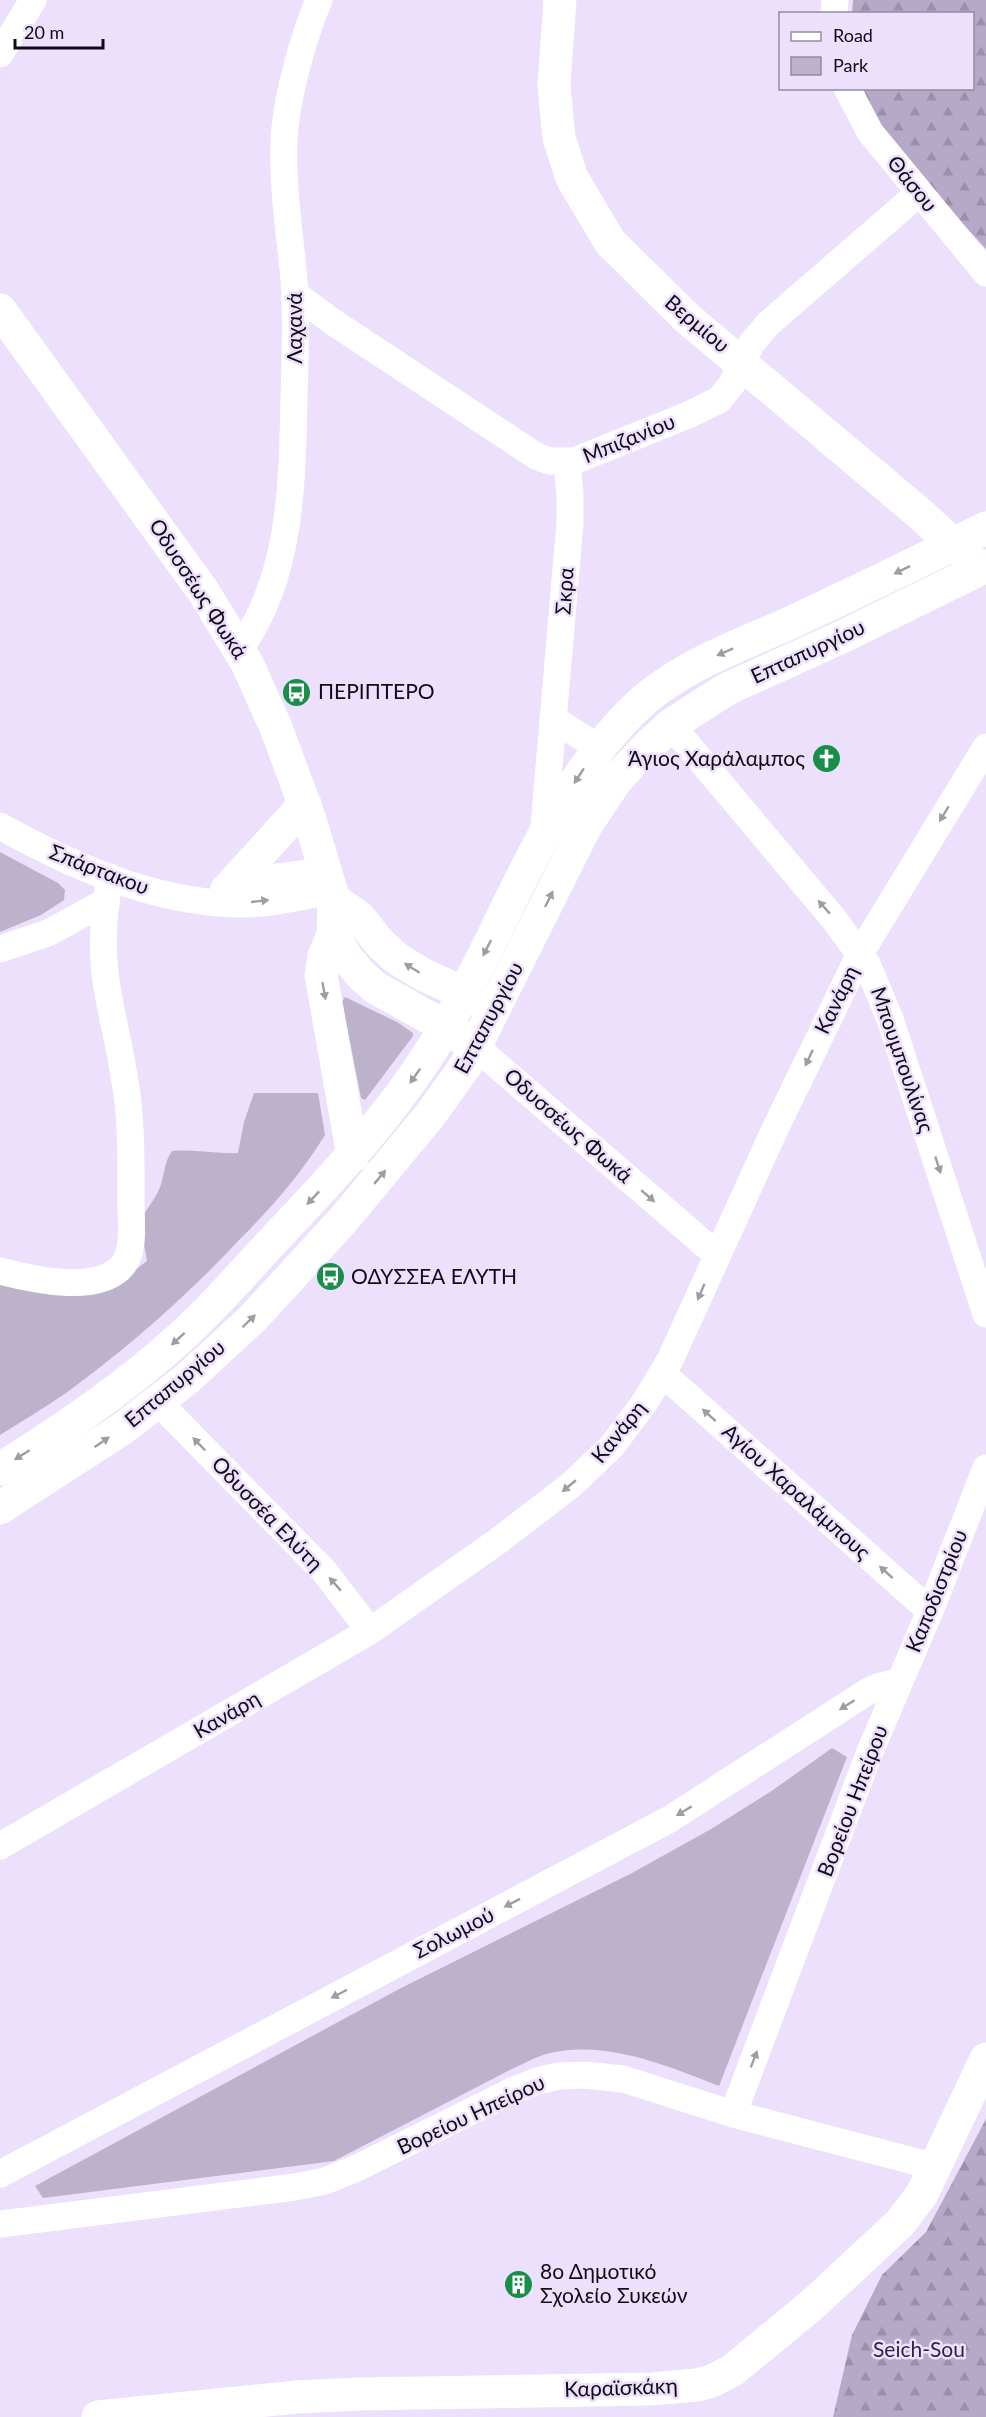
<svg xmlns="http://www.w3.org/2000/svg" width="986" height="2417" font-family="Lato,sans-serif">
	<style>
		.green { fill: #bdb2cb }
		.forest { fill: url(#forest-firs) }
		.lines { fill: none; stroke-linecap: round; stroke-linejoin: round }
		.minor { stroke: #fff; stroke-width: 27 }
		.tertiary { stroke: #fff; stroke-width: 33 }
		.secondary { stroke: #fff; stroke-width: 33 }
		.oneway { fill: #9f9da2 }
		.labels { text-anchor: middle; stroke-width: 5; stroke-linejoin: round; paint-order: stroke }
		.street-label { font-size: 21px; fill: #100b17; stroke: #ece0fc }
		.poi-label { font-size: 21px; fill: #100b17; stroke: #ece0fc; text-anchor: start }
		.park-label { font-size: 21px; fill: #321e47; stroke: #ece0fc }
	</style>
	<defs>
		<pattern id="forest-firs" width="22" height="20" patternUnits="userSpaceOnUse" patternTransform="scale(1.5)"><rect width="22" height="20" fill="#b6a9c8"/><path d="M5 1l3.5 6h-7zM16 11l3.5 6h-7z" fill="#9b90ab"/></pattern>
	</defs>
	<rect width="100%" height="100%" fill="#ece0fc"/>
	<!-- green -->
	<path class="green" d="M0,852L58,883L65,890L64,900L41,915L0,932Z
		M345,997L397,1022L413,1033V1036L365,1100L361,1098L342,1002Z
		M254,1093H318L325,1135C301,1174 273,1206 241,1238C188,1295 129,1347 66,1393C44,1408 22,1421 0,1435V1278L134,1271L147,1261L140,1221C145,1211 153,1202 158,1192C165,1178 163,1163 172,1151C195,1149 216,1154 238,1153L244,1122Z
		M832,1748L847,1757L719,2086C668,2066 607,2040 550,2053C534,2057 519,2066 504,2073L334,2161L43,2198L35,2186L401,1988L632,1873L711,1829L773,1790Z"/>
	<!-- forest -->
	<path class="forest" d="M853,0H986V249C947,205 882,143 863,89L972,88V14H852Z
		M986,2119V2417H833L852,2335L882,2275L926,2232Z"/>
	<g class="lines">
		<!-- minor -->
		<path class="minor" d="M834,14L835,0
			M0,54L33,0
			M847,88L870,132L986,273
			M295,294L333,322L536,456L550,461H574L688,415L719,400L732,384L751,344L769,323L919,193
			M239,650C292,577 292,484 294,398C295,359 297,319 294,280C290,234 282,187 284,140C286,100 303,37 319,0
			M553,719L599,748
			M671,725L833,918L867,964L890,1019L986,1314
			M0,826C72,866 151,901 234,904C266,905 300,897 330,891
			M543,837L570,523V495L567,462
			M224,888L233,883L324,871
			M0,949L48,933L105,902
			M477,1048L717,1255
			M0,1271C31,1279 99,1295 123,1265C135,1250 131,1222 131,1203C131,1161 132,1118 124,1076C119,1041 109,1007 105,973C101,940 104,909 110,877
			M662,1373L930,1611
			M158,1402L324,1571L370,1631
			M0,1846L370,1631L498,1541L571,1485L612,1446L645,1402L670,1360L775,1129L861,952L986,747
			M733,2114L869,1754L930,1611L986,1468
			M0,2174L670,1819L867,1692L880,1686L900,1681
			M0,2224L295,2187L325,2181L357,2168L512,2091L537,2081L559,2076L585,2075L623,2079L733,2114L936,2167"/>
		<!-- tertiary -->
		<path class="tertiary" d="M560,0L554,86L559,138L572,178L610,242L687,318L919,513L973,562
			M0,310L203,591L247,663L277,730L310,820L334,900L333,935L347,958L362,976L376,988L446,1027L477,1048
			M233,883L305,804
			M334,900L359,917L379,942L396,958L422,974L489,1005
			M98,2417L297,2397L360,2394L651,2389L697,2385L712,2381L733,2370L813,2304L900,2223L922,2194L986,2059"/>
		<!-- secondary -->
		<path class="secondary" d="M333,935L324,956L321,975L353,1156
			M0,1469C64,1429 126,1387 182,1336C218,1303 250,1265 284,1229C344,1166 402,1102 446,1026C507,922 545,800 631,712C675,668 734,648 790,623C856,592 921,561 986,528
			M0,1508L122,1429L188,1378L253,1318L344,1219L431,1114L466,1065L585,827L617,779L647,747L671,725L727,689L844,636L986,566"/>
	</g>
	<!-- one-way arrows -->
	<defs><path id="oneway-solid" d="M-6-.8H1V-3.2L6.5 0L1 3.2V.8H-6Z" transform="scale(1.5)"/></defs>
	<g class="oneway">
		<use href="#oneway-solid" transform="translate(902 570) rotate(154)"/>
		<use href="#oneway-solid" transform="translate(725 652) rotate(156)"/>
		<use href="#oneway-solid" transform="translate(579 776) rotate(123)"/>
		<use href="#oneway-solid" transform="translate(944 814) rotate(121)"/>
		<use href="#oneway-solid" transform="translate(549 899) rotate(-64)"/>
		<use href="#oneway-solid" transform="translate(260 901) rotate(-6)"/>
		<use href="#oneway-solid" transform="translate(824 907) rotate(-131)"/>
		<use href="#oneway-solid" transform="translate(487 948) rotate(117)"/>
		<use href="#oneway-solid" transform="translate(412 968) rotate(-148)"/>
		<use href="#oneway-solid" transform="translate(324 991) rotate(80)"/>
		<use href="#oneway-solid" transform="translate(809 1058) rotate(115)"/>
		<use href="#oneway-solid" transform="translate(415 1076) rotate(125)"/>
		<use href="#oneway-solid" transform="translate(938 1165) rotate(72)"/>
		<use href="#oneway-solid" transform="translate(380 1177) rotate(-50)"/>
		<use href="#oneway-solid" transform="translate(648 1196) rotate(41)"/>
		<use href="#oneway-solid" transform="translate(313 1198) rotate(133)"/>
		<use href="#oneway-solid" transform="translate(701 1292) rotate(113)"/>
		<use href="#oneway-solid" transform="translate(249 1321) rotate(-44)"/>
		<use href="#oneway-solid" transform="translate(178 1339) rotate(138)"/>
		<use href="#oneway-solid" transform="translate(709 1415) rotate(-138)"/>
		<use href="#oneway-solid" transform="translate(102 1442) rotate(-34)"/>
		<use href="#oneway-solid" transform="translate(199 1444) rotate(-134)"/>
		<use href="#oneway-solid" transform="translate(22 1455) rotate(148)"/>
		<use href="#oneway-solid" transform="translate(569 1486) rotate(140)"/>
		<use href="#oneway-solid" transform="translate(886 1572) rotate(-138)"/>
		<use href="#oneway-solid" transform="translate(335 1584) rotate(-131)"/>
		<use href="#oneway-solid" transform="translate(847 1705) rotate(148)"/>
		<use href="#oneway-solid" transform="translate(684 1811) rotate(149)"/>
		<use href="#oneway-solid" transform="translate(512 1903) rotate(153)"/>
		<use href="#oneway-solid" transform="translate(339 1994) rotate(152)"/>
		<use href="#oneway-solid" transform="translate(754 2059) rotate(-69)"/>
	</g>
	<!-- icons -->
	<defs>
		<symbol id="bus-disc" viewBox="-11 -11 22 22"><circle r="9.5" fill="#188e49" stroke="#ece0fc"/><path d="M-5-6H5V4H4V6H2V4H-2V6H-4V4H-5ZM-3.5-4V0h7V-4ZM-3.5 1.2v1.5H-2V1.2ZM2 1.2v1.5H3.5V1.2Z" fill="#fff"/></symbol>
		<symbol id="church-disc" viewBox="-11 -11 22 22"><circle r="9.5" fill="#188e49" stroke="#ece0fc"/><path d="M-1.2-6h2.4v3.5h3.3v2.4h-3.3V6h-2.4V-.1h-3.3v-2.4h3.3Z" fill="#fff"/></symbol>
		<symbol id="building-disc" viewBox="-11 -11 22 22"><circle r="9.5" fill="#188e49" stroke="#ece0fc"/><path d="M-4-6H4V6H1V3H-1V6H-4ZM-2.5-4.3h1.7v1.8h-1.7ZM.8-4.3h1.7v1.8H.8ZM-2.5-1h1.7V.8h-1.7ZM.8-1h1.7V.8H.8Z" fill="#fff"/></symbol>
	</defs>
	<g fill-rule="evenodd">
		<use href="#bus-disc" x="280" y="676" width="33" height="33"/>
		<use href="#church-disc" x="810" y="742" width="33" height="33"/>
		<use href="#bus-disc" x="314" y="1260" width="33" height="33"/>
		<use href="#building-disc" x="502" y="2268" width="33" height="33"/>
	</g>
	<g class="labels">
		<!-- street labels -->
		<g class="street-label">
			<text transform="translate(912 184) rotate(51)" y="7">Θάσου</text>
			<text transform="translate(697 324) rotate(40)" y="7">Βερμίου</text>
			<text transform="translate(295 328) rotate(-90)" y="7">Λαχανά</text>
			<text transform="translate(629 439) rotate(-22)" y="7">Μπιζανίου</text>
			<text transform="translate(198 589) rotate(57)" y="7">Οδυσσέως Φωκά</text>
			<text transform="translate(565 591) rotate(-86)" y="7">Σκρα</text>
			<text transform="translate(808 652) rotate(-25)" y="7">Επταπυργίου</text>
			<text transform="translate(99 870) rotate(21)" y="7">Σπάρτακου</text>
			<text transform="translate(837 1000) rotate(-64)" y="7">Κανάρη</text>
			<text transform="translate(489 1018) rotate(-62)" y="7">Επταπυργίου</text>
			<text transform="translate(902 1060) rotate(71)" y="7">Μπουμπουλίνας</text>
			<text transform="translate(568 1126) rotate(41)" y="7">Οδυσσέως Φωκά</text>
			<text transform="translate(175 1384) rotate(-40)" y="7">Επταπυργίου</text>
			<text transform="translate(619 1432) rotate(-51)" y="7">Κανάρη</text>
			<text transform="translate(796 1492) rotate(42)" y="7">Αγίου Χαραλάμπους</text>
			<text transform="translate(267 1514) rotate(46)" y="7">Οδυσσέα Ελύτη</text>
			<text transform="translate(937 1591) rotate(-68)" y="7">Καποδιστρίου</text>
			<text transform="translate(227 1715) rotate(-30)" y="7">Κανάρη</text>
			<text transform="translate(853 1801) rotate(-69)" y="7">Βορείου Ηπείρου</text>
			<text transform="translate(454 1933) rotate(-27)" y="7">Σολωμού</text>
			<text transform="translate(471 2115) rotate(-25)" y="7">Βορείου Ηπείρου</text>
			<text transform="translate(621 2388) rotate(-2)" y="7">Καραϊσκάκη</text>
		</g>
		<!-- poi labels -->
		<g class="poi-label">
			<text x="318" y="699">ΠΕΡΙΠΤΕΡΟ</text>
			<text x="805" y="766" text-anchor="end">Άγιος Χαράλαμπος</text>
			<text x="351" y="1284">ΟΔΥΣΣΕΑ ΕΛΥΤΗ</text>
			<text x="540" y="2279">8ο Δημοτικό<tspan x="540" dy="24">Σχολείο Συκεών</tspan></text>
		</g>
		<!-- park labels -->
		<g class="park-label">
			<text x="919" y="2357">Seich-Sou</text>
		</g>
	</g>
	<!-- legend -->
	<rect x="779" y="12" width="195" height="78" fill="#ece0fc" stroke="#948ba0" stroke-width="1.5"/>
	<rect x="791" y="32" width="30" height="9" fill="#ffffff" stroke="#948ba0" stroke-width="1.5"/>
	<text x="833" y="42" font-size="18" fill="#100b17">Road</text>
	<rect x="791" y="57" width="30" height="18" fill="#bdb2cb" stroke="#948ba0" stroke-width="1.5"/>
	<text x="833" y="72" font-size="18" fill="#100b17">Park</text>
	<!-- scale -->
	<path d="M15 39v9h88v-9" fill="none" stroke="#100b17" stroke-width="3"/>
	<text x="24" y="39" font-size="18" fill="#100b17" stroke="#ece0fc" stroke-width="4.5" paint-order="stroke">20 m</text>
</svg>
